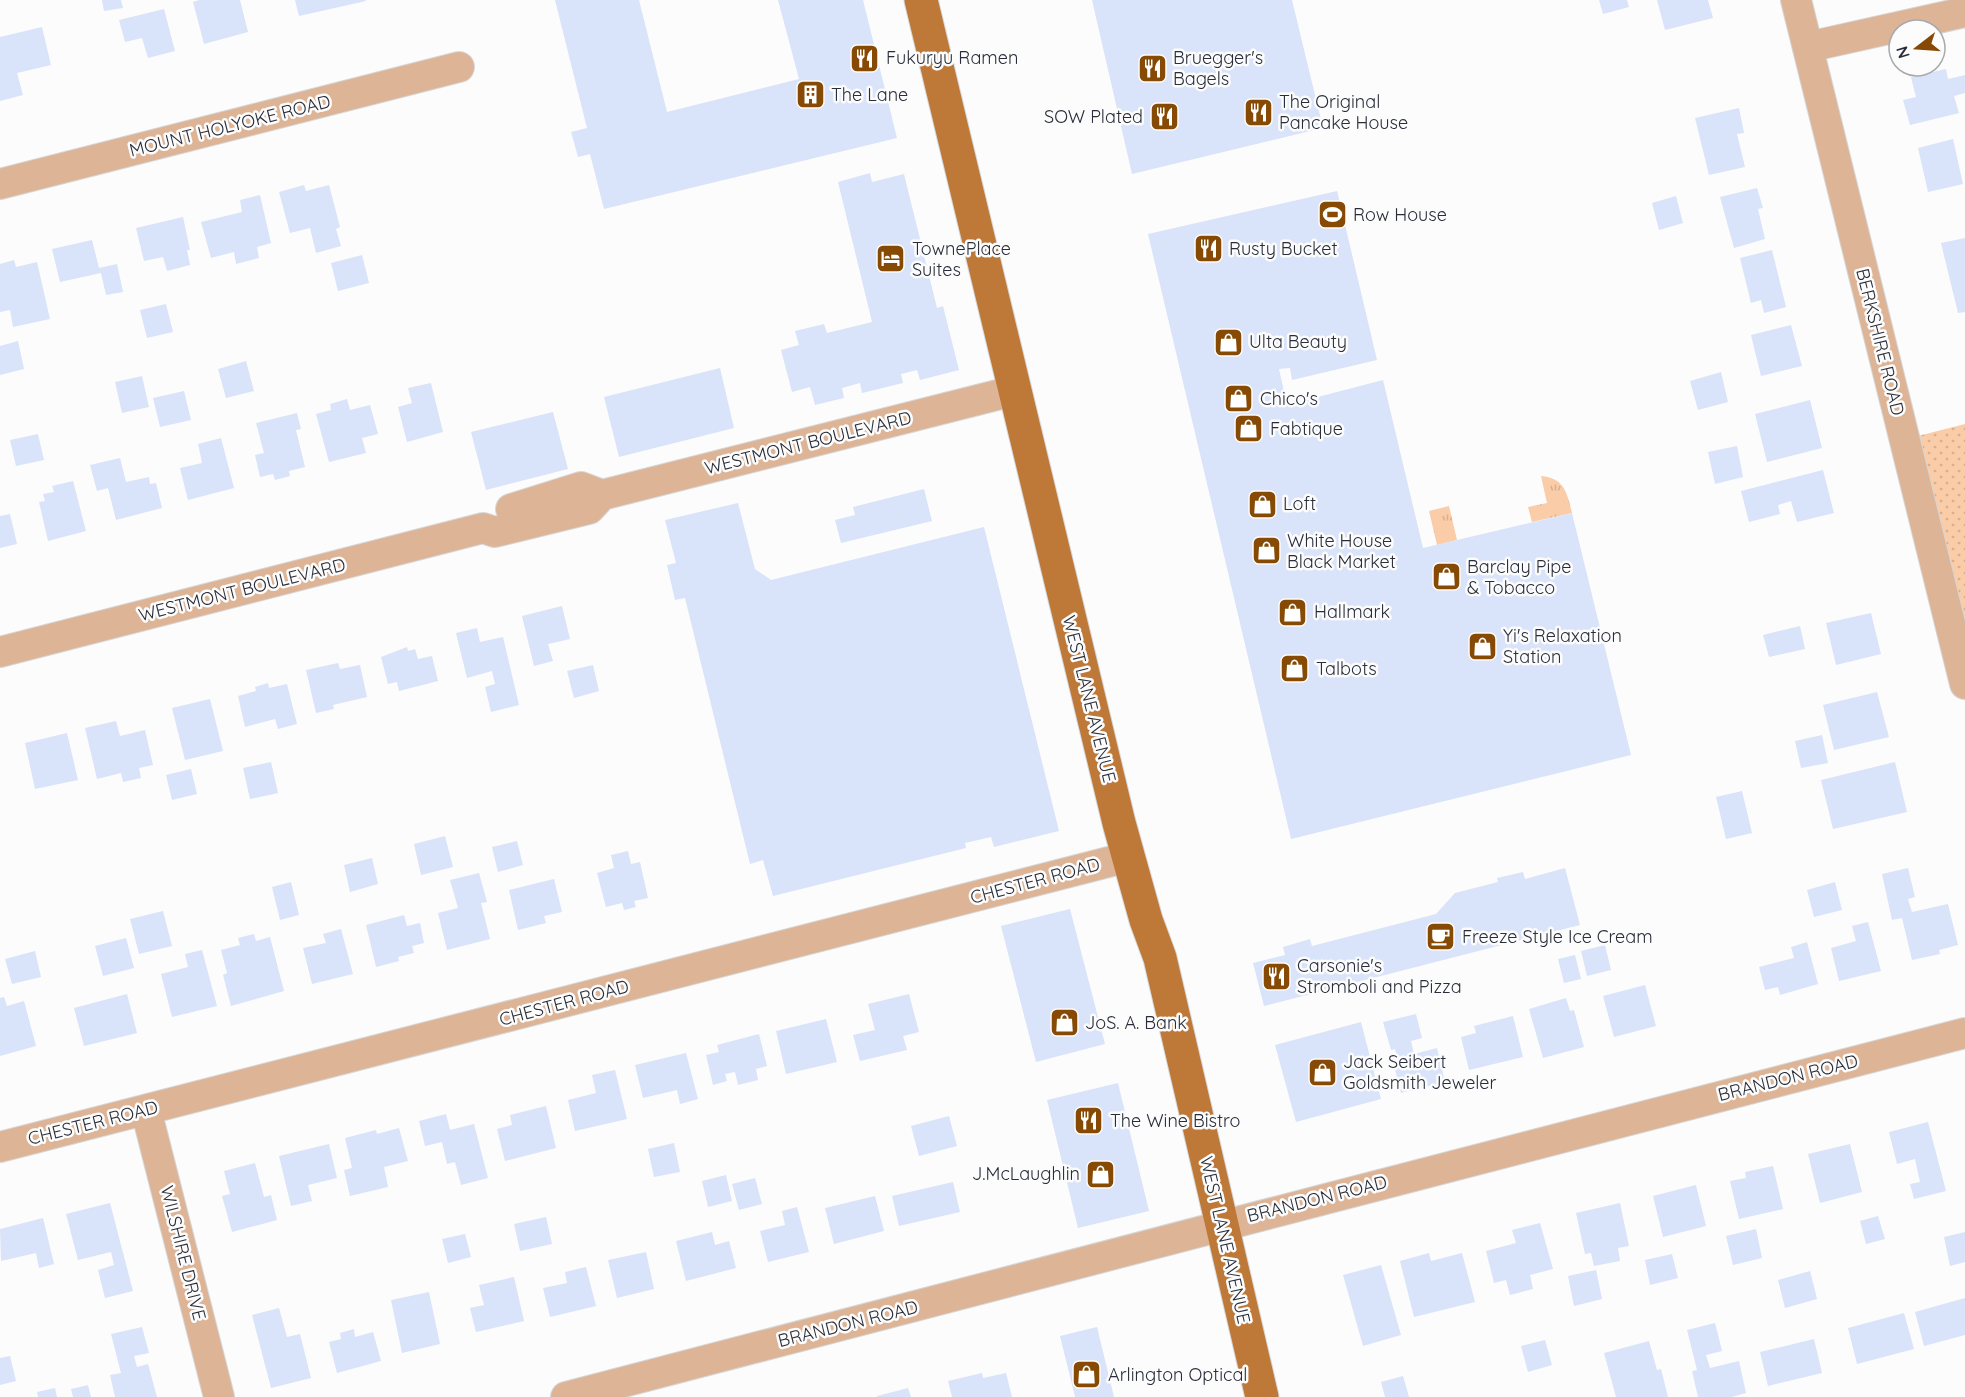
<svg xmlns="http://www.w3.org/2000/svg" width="1965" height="1397" font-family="Quicksand,sans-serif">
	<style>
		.grass { fill: url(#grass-tufts) }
		.park { fill: url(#park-dots) }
		.building { fill: #d9e3f9 }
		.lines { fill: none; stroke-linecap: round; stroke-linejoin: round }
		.minor-casing { stroke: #d6d7d9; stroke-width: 32 }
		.primary-casing { stroke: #d6d7d9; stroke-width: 35 }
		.minor { stroke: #ddb596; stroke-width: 30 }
		.primary { stroke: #be7837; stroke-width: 33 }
		.labels { text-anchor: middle; stroke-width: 5; stroke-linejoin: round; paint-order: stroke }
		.poi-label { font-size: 18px; fill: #282d39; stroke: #fcfcfc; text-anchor: start }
		.street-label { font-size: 18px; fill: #282d39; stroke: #fcfcfc }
	</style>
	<defs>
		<pattern id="grass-tufts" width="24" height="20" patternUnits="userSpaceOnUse" patternTransform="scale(1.5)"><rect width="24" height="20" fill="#facca7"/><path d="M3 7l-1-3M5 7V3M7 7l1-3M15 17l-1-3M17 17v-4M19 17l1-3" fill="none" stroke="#d6b090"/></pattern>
		<pattern id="park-dots" width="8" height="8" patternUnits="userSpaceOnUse" patternTransform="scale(1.5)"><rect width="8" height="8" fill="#facca7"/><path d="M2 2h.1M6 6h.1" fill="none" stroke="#d6b090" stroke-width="1.8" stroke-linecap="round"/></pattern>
	</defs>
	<rect width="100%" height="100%" fill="#fcfcfc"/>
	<!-- grass -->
	<path class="grass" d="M1541,476C1564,478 1567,492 1572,513L1532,522L1528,507L1547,503Z
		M1449,506L1457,540L1437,545L1429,511Z"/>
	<!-- park -->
	<path class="park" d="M1965,424V621L1918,436Z"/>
	<!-- building -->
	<path class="building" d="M102,0H121L123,8L104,11Z
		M199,0H240L248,32L204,44L193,2Z
		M295,0H365L366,1L299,16Z
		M555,0H639L667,112L799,79L778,0H863L897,138L604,209L590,154L578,157L571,132L587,128Z
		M1092,0H1292L1323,128L1132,174Z
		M1599,0H1627L1629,7L1603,14Z
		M1657,0H1708L1713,18L1665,30Z
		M164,9L175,51L148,58L142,38L125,42L119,20Z
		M42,27L51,65L17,73L23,95L0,101V37Z
		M1946,69L1948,79L1965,75V93L1954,96L1959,113L1910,125L1903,100L1916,97L1911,77Z
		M1739,108L1744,133L1737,134L1745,167L1709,175L1695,118Z
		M1953,139L1963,184L1928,192L1918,148Z
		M870,173L872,182L904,174L937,308L943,306L959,370L920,380L917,370L901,374L903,383L862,393L860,383L842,388L844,398L815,405L810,387L792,392L781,350L799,345L795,331L824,324L827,333L872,322L838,182Z
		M304,185L306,191L329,185L340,227L336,229L341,246L316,253L310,228L290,233L279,192Z
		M1757,188L1763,208L1758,209L1765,239L1734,248L1720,197Z
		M1337,191L1377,360L1292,380L1290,368L1279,369L1287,405L1383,380L1423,548L1572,513L1631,755L1291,839L1148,234Z
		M260,195L271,243L257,247L259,258L236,264L234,252L211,258L201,222L242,212L240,200Z
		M1676,196L1683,223L1659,230L1652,203Z
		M183,217L190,250H187L190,265L167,271L163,257L144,261L136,228Z
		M1965,238V312L1958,313L1941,243Z
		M92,240L99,268L117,264L123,292L106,295L101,273L60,282L52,249Z
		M1772,250L1786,307L1764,313L1761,300L1751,303L1740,258Z
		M362,255L369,283L338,291L331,263Z
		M14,260L16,267L37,262L50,319L13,327L10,310L0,312V264Z
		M166,304L173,332L147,338L140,310Z
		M1791,325L1802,366L1761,376L1751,335Z
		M18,341L24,369L0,375V346Z
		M246,361L254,391L226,398L218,369Z
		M720,368L734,428L619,457L604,397Z
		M1721,372L1728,402L1698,410L1690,381Z
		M142,376L149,407L122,413L115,382Z
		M431,383L443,432L407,442L398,407L412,403L408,388Z
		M184,391L191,420L160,427L153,398Z
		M347,399L350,410L370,405L378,434L362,438L366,453L329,462L316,414L331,410L330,404Z
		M1810,400L1822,448L1767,462L1755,414Z
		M553,412L568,469L486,490L471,432Z
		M297,413L301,429L296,430L305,467L289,471L290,476L275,480L273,474L260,477L255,455L264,453L256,423Z
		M38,434L44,460L16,466L10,440Z
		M221,438L234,488L188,500L180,468L202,463L198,444Z
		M1737,446L1743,477L1715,484L1708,452Z
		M120,458L126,482L149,477L150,484L156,483L162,508L116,520L108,488L97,491L90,465Z
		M1823,470L1834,513L1797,522L1791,501L1778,505L1780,514L1749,522L1741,491Z
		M73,481L86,531L48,541L39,502L45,501L43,494L54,492L52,486Z
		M924,489L932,521L841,543L835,520L855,515L853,507Z
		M738,503L755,569L771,580L984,527L1059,831L994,847L991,837L965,843L966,848L773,896L763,860L750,864L685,598L675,600L667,565L676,563L665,520Z
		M10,514L17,544L0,548V516Z
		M562,606L570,639L548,644L553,661L534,666L522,616Z
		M1871,613L1881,654L1836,665L1826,623Z
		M1800,626L1805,649L1769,657L1763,635Z
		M477,628L480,642L503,637L519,705L491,712L485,687L495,684L492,671L467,678L456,633Z
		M407,647L408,651L415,649L418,659L432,656L438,681L399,691L397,682L388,684L381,657Z
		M338,663L340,669L360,665L367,697L333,705L334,709L316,713L306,670Z
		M593,665L599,691L574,698L567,671Z
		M268,683L269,688L287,684L297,724L278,729L275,719L245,727L238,696L256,691L255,687Z
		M1877,692L1889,737L1834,750L1823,705Z
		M210,699L223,751L185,760L172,708Z
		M116,721L120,736L145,730L153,765L139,768L141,778L123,782L121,773L97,779L85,728Z
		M67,733L78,780L35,789L25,743Z
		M1822,735L1828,763L1801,768L1795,741Z
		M271,762L278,793L250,799L243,768Z
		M1895,762L1907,812L1833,829L1821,780Z
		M191,769L197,794L172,800L166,775Z
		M1742,791L1752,833L1726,839L1716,797Z
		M445,836L453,867L421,875L414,844Z
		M517,841L523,865L498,872L492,847Z
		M628,851L631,864L640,862L648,898L634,901L636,907L624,910L622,903L606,907L597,873L614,868L611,855Z
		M372,858L378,884L350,892L344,865Z
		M1565,868L1580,925L1264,1006L1253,963L1285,955L1283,947L1310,939L1312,946L1436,914L1455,893L1498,882L1497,878L1523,872L1525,879Z
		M1908,868L1915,897L1908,899L1912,912L1948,904L1958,945L1939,950L1940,954L1912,960L1902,918L1892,920L1882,874Z
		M479,873L487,902L481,903L490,939L447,950L438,913L458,908L450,880Z
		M554,879L562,912L544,916L546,923L518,930L509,890Z
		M291,882L299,915L280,920L272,887Z
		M1835,882L1842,910L1814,917L1807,890Z
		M1070,909L1105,1044L1036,1062L1001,926Z
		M163,911L172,946L139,954L130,919Z
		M404,915L407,926L420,923L424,943L412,946L414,953L398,957L399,961L376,967L366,925Z
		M1868,922L1881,971L1839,981L1831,948L1856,941L1852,926Z
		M341,929L353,974L312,984L303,948L326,943L323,934Z
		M254,934L256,941L270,937L284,991L231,1006L223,975L227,973L221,950L240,945L238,938Z
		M126,938L134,968L103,976L95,946Z
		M1807,942L1818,984L1780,995L1778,987L1765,990L1759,967L1794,958L1791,947Z
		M1605,945L1611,970L1587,976L1581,951Z
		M202,950L217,1006L172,1017L161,974L188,967L185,954Z
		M35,951L41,977L12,984L5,959Z
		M1575,955L1581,979L1564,983L1558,959Z
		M1645,985L1656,1026L1614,1037L1603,996Z
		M127,994L137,1033L84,1046L74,1008Z
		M909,994L919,1032L903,1036L907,1050L860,1061L853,1035L875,1030L868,1004Z
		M4,997L7,1006L24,1001L36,1046L0,1056V998Z
		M1566,998L1570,1011L1574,1010L1584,1047L1543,1058L1529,1009Z
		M1416,1014L1422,1038L1411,1041L1414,1054L1437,1048L1445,1082L1401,1093L1392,1058L1397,1057L1395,1049L1391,1050L1383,1022Z
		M1513,1016L1523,1057L1469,1070L1461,1037L1476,1033L1474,1026Z
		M826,1019L837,1062L786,1074L776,1031Z
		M1361,1022L1381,1099L1296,1122L1275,1045Z
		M759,1034L767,1066L756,1069L758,1080L738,1085L735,1072L725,1074L727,1081L713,1085L706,1055L719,1052L717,1045Z
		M686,1053L698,1099L680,1104L677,1090L643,1098L635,1065Z
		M615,1070L627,1119L575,1131L568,1100L596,1093L592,1075Z
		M1118,1083L1149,1211L1078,1228L1047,1100Z
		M546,1106L556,1148L505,1161L497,1129L512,1125L510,1115Z
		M446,1114L450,1130L474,1124L488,1178L461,1185L455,1162L447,1164L442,1142L425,1146L419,1121Z
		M949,1116L957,1146L919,1156L911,1126Z
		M1928,1122L1946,1191L1914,1199L1910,1184L1920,1182L1915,1159L1897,1164L1889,1132Z
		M399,1128L408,1161L384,1167L388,1187L350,1196L344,1170L352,1168L345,1138L376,1130L377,1134Z
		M674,1143L680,1172L654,1177L648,1149Z
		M329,1144L337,1178L308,1185L312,1201L291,1206L279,1156Z
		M1850,1144L1862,1192L1820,1203L1808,1154Z
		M255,1163L264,1197L271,1195L277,1220L232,1232L222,1196L230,1194L224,1171Z
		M1773,1166L1783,1209L1739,1219L1730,1181L1746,1178L1745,1172Z
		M726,1175L732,1201L708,1207L702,1181Z
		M755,1178L762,1204L739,1210L732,1184Z
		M953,1182L960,1212L899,1226L892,1196Z
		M1696,1185L1706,1226L1663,1237L1653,1196Z
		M875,1196L884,1231L834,1244L825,1208Z
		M110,1203L133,1291L105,1298L98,1270L114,1265L111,1252L78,1260L66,1214Z
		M1620,1203L1629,1246L1618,1248L1620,1261L1594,1266L1591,1253L1585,1254L1576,1213Z
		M797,1207L809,1252L768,1262L760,1231L785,1225L782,1211Z
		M1878,1216L1885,1239L1866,1244L1860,1221Z
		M546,1217L552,1244L520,1251L514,1224Z
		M43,1218L54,1264L39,1268L36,1253L1,1261L0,1229Z
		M1540,1223L1553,1269L1530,1275L1533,1289L1510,1295L1506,1280L1494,1283L1486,1251L1516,1243L1512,1230Z
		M1756,1229L1762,1258L1733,1265L1726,1236Z
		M712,1232L715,1245L729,1241L736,1268L686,1281L676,1241Z
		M1965,1232V1262L1950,1266L1944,1237Z
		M465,1234L471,1257L448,1263L442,1239Z
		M646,1252L654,1289L617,1298L608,1260Z
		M1429,1253L1431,1261L1462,1253L1475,1302L1414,1317L1400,1261Z
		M1672,1254L1678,1278L1650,1285L1645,1260Z
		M1381,1265L1401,1335L1363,1346L1343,1275Z
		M586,1267L596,1306L550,1317L543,1288L567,1283L565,1272Z
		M1596,1270L1602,1299L1574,1306L1568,1276Z
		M1810,1271L1817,1299L1785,1308L1778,1280Z
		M514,1277L524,1321L476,1332L470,1308L484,1305L479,1285Z
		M429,1292L440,1344L402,1353L391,1300Z
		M1965,1298V1335L1924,1346L1915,1312Z
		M279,1308L287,1337L300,1334L311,1378L271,1388L252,1315Z
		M1904,1313L1914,1349L1857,1364L1848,1328Z
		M1715,1323L1722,1351L1706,1355L1710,1368L1739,1361L1746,1393L1732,1397H1698L1692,1371L1697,1370L1687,1330Z
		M142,1327L149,1353L134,1356L137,1367L148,1364L157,1397H115L110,1375L121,1373L111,1334Z
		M1097,1327L1114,1397H1075L1060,1336Z
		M354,1329L355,1337L373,1332L381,1361L337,1373L329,1342L341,1339L340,1333Z
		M1814,1339L1822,1373L1768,1386L1760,1352Z
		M1545,1340L1552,1365L1528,1372L1521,1346Z
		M1649,1341L1657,1370L1661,1369L1668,1397H1616L1604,1353Z
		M10,1356L16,1381L0,1385V1358Z
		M982,1373L983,1378L1006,1373L1012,1397H952L948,1381Z
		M1403,1376L1409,1397H1385L1381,1382Z
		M88,1385L91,1397H73L71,1389Z
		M55,1388L57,1397H38L37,1392Z
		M908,1388L911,1397H877V1396Z"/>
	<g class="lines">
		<defs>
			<path id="minor" d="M1796,0L1965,684
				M1808,47L1965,12
				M0,184L459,67
				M511,509L581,487L602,495L1013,391
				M0,652L483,528L495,532L589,509L602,495
				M146,1110L219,1397
				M0,1147L1128,857
				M566,1397C1033,1276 1498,1153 1965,1033"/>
			<path id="primary" d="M921,0L1119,823L1146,920L1160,958L1262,1397"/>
		</defs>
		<!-- minor casing -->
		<use href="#minor" class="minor-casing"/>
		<!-- primary casing -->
		<use href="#primary" class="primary-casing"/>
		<!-- minor -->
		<use href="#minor" class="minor"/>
		<!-- primary -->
		<use href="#primary" class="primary"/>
	</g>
	<!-- icons -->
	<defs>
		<symbol id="restaurant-square" viewBox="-11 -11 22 22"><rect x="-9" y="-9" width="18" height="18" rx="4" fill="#864a05" stroke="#fcfcfc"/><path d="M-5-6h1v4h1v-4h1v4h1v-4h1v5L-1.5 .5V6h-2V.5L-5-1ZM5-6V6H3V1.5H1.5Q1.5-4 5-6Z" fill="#fff"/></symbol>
		<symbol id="building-square" viewBox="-11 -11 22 22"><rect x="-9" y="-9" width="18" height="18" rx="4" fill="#864a05" stroke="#fcfcfc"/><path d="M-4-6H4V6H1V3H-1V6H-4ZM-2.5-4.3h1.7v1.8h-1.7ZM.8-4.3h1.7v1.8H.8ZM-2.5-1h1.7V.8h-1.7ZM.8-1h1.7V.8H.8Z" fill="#fff"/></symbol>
		<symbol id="stadium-square" viewBox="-11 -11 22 22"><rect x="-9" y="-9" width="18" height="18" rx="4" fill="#864a05" stroke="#fcfcfc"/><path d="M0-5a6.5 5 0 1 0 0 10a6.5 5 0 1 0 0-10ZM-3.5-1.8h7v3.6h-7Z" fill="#fff"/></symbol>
		<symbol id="hotel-square" viewBox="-11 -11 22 22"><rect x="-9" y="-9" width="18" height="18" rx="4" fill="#864a05" stroke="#fcfcfc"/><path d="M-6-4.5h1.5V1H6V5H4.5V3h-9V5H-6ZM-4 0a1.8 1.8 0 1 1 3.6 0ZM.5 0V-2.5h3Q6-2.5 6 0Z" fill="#fff"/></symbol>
		<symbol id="shop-square" viewBox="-11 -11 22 22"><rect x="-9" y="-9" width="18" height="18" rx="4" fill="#864a05" stroke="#fcfcfc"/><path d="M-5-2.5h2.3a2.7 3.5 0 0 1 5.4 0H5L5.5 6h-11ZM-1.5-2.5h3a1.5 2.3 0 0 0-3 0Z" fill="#fff"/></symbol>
		<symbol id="cafe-square" viewBox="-11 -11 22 22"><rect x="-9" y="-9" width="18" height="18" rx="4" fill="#864a05" stroke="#fcfcfc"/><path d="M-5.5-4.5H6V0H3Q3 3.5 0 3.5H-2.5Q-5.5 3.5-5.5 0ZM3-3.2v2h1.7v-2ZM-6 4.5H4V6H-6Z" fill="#fff"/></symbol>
	</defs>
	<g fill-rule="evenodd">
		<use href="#restaurant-square" x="848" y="42" width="33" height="33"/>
		<use href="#restaurant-square" x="1136" y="52" width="33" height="33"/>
		<use href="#building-square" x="794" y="78" width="33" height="33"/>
		<use href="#restaurant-square" x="1242" y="96" width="33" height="33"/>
		<use href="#restaurant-square" x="1148" y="100" width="33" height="33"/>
		<use href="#stadium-square" x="1316" y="198" width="33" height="33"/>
		<use href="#restaurant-square" x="1192" y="232" width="33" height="33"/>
		<use href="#hotel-square" x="874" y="242" width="33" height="33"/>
		<use href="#shop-square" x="1212" y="326" width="33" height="33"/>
		<use href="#shop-square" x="1222" y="382" width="33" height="33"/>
		<use href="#shop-square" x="1232" y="412" width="33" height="33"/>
		<use href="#shop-square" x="1246" y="488" width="33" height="33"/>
		<use href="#shop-square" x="1250" y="534" width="33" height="33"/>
		<use href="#shop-square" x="1430" y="560" width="33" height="33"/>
		<use href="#shop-square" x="1276" y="596" width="33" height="33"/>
		<use href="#shop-square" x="1466" y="630" width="33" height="33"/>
		<use href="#shop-square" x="1278" y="652" width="33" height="33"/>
		<use href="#cafe-square" x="1424" y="920" width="33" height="33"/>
		<use href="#restaurant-square" x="1260" y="960" width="33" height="33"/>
		<use href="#shop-square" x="1048" y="1006" width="33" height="33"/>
		<use href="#shop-square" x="1306" y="1056" width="33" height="33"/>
		<use href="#restaurant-square" x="1072" y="1104" width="33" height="33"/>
		<use href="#shop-square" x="1084" y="1158" width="33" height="33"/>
		<use href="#shop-square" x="1070" y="1358" width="33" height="33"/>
	</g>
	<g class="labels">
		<!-- poi labels -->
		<g class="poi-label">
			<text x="886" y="64">Fukuryu Ramen</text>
			<text x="1173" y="64">Bruegger's<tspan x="1173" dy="21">Bagels</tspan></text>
			<text x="831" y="101">The Lane</text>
			<text x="1279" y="108">The Original<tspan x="1279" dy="21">Pancake House</tspan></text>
			<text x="1143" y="123" text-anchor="end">SOW Plated</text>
			<text x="1353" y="221">Row House</text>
			<text x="912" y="255">TownePlace<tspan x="912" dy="21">Suites</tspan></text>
			<text x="1229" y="255">Rusty Bucket</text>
			<text x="1249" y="348">Ulta Beauty</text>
			<text x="1260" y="405">Chico's</text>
			<text x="1270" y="435">Fabtique</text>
			<text x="1283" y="510">Loft</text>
			<text x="1287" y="547">White House<tspan x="1287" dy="21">Black Market</tspan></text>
			<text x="1467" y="573">Barclay Pipe<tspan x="1467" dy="21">&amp; Tobacco</tspan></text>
			<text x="1314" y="618">Hallmark</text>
			<text x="1503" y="642">Yi's Relaxation<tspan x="1503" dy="21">Station</tspan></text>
			<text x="1316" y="675">Talbots</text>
			<text x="1462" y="943">Freeze Style Ice Cream</text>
			<text x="1297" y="972">Carsonie's<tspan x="1297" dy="21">Stromboli and Pizza</tspan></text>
			<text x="1085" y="1029">JoS. A. Bank</text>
			<text x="1343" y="1068">Jack Seibert<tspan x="1343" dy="21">Goldsmith Jeweler</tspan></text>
			<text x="1110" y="1127">The Wine Bistro</text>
			<text x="1080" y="1180" text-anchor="end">J.McLaughlin</text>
			<text x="1108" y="1381">Arlington Optical</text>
		</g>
		<!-- street labels -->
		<g class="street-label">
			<text transform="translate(230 126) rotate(-14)" y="6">MOUNT HOLYOKE ROAD</text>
			<text transform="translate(1880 342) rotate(76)" y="6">BERKSHIRE ROAD</text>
			<text transform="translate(808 443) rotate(-14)" y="6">WESTMONT BOULEVARD</text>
			<text transform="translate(242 590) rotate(-14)" y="6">WESTMONT BOULEVARD</text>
			<text transform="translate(1089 699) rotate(76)" y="6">WEST LANE AVENUE</text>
			<text transform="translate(1035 881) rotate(-15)" y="6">CHESTER ROAD</text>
			<text transform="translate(564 1003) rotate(-15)" y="6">CHESTER ROAD</text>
			<text transform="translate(1788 1078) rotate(-14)" y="6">BRANDON ROAD</text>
			<text transform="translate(93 1123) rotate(-14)" y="6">CHESTER ROAD</text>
			<text transform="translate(1317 1199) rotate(-14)" y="6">BRANDON ROAD</text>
			<text transform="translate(1225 1240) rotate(77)" y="6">WEST LANE AVENUE</text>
			<text transform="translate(183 1253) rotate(76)" y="6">WILSHIRE DRIVE</text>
			<text transform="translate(848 1324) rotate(-14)" y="6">BRANDON ROAD</text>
		</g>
	</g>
	<!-- north arrow -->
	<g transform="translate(1917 48) rotate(253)"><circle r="28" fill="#fcfcfc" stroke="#a7a9ae" stroke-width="1.5"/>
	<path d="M0-4.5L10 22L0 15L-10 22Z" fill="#864a05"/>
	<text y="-9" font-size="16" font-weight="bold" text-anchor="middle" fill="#282d39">N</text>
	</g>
</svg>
